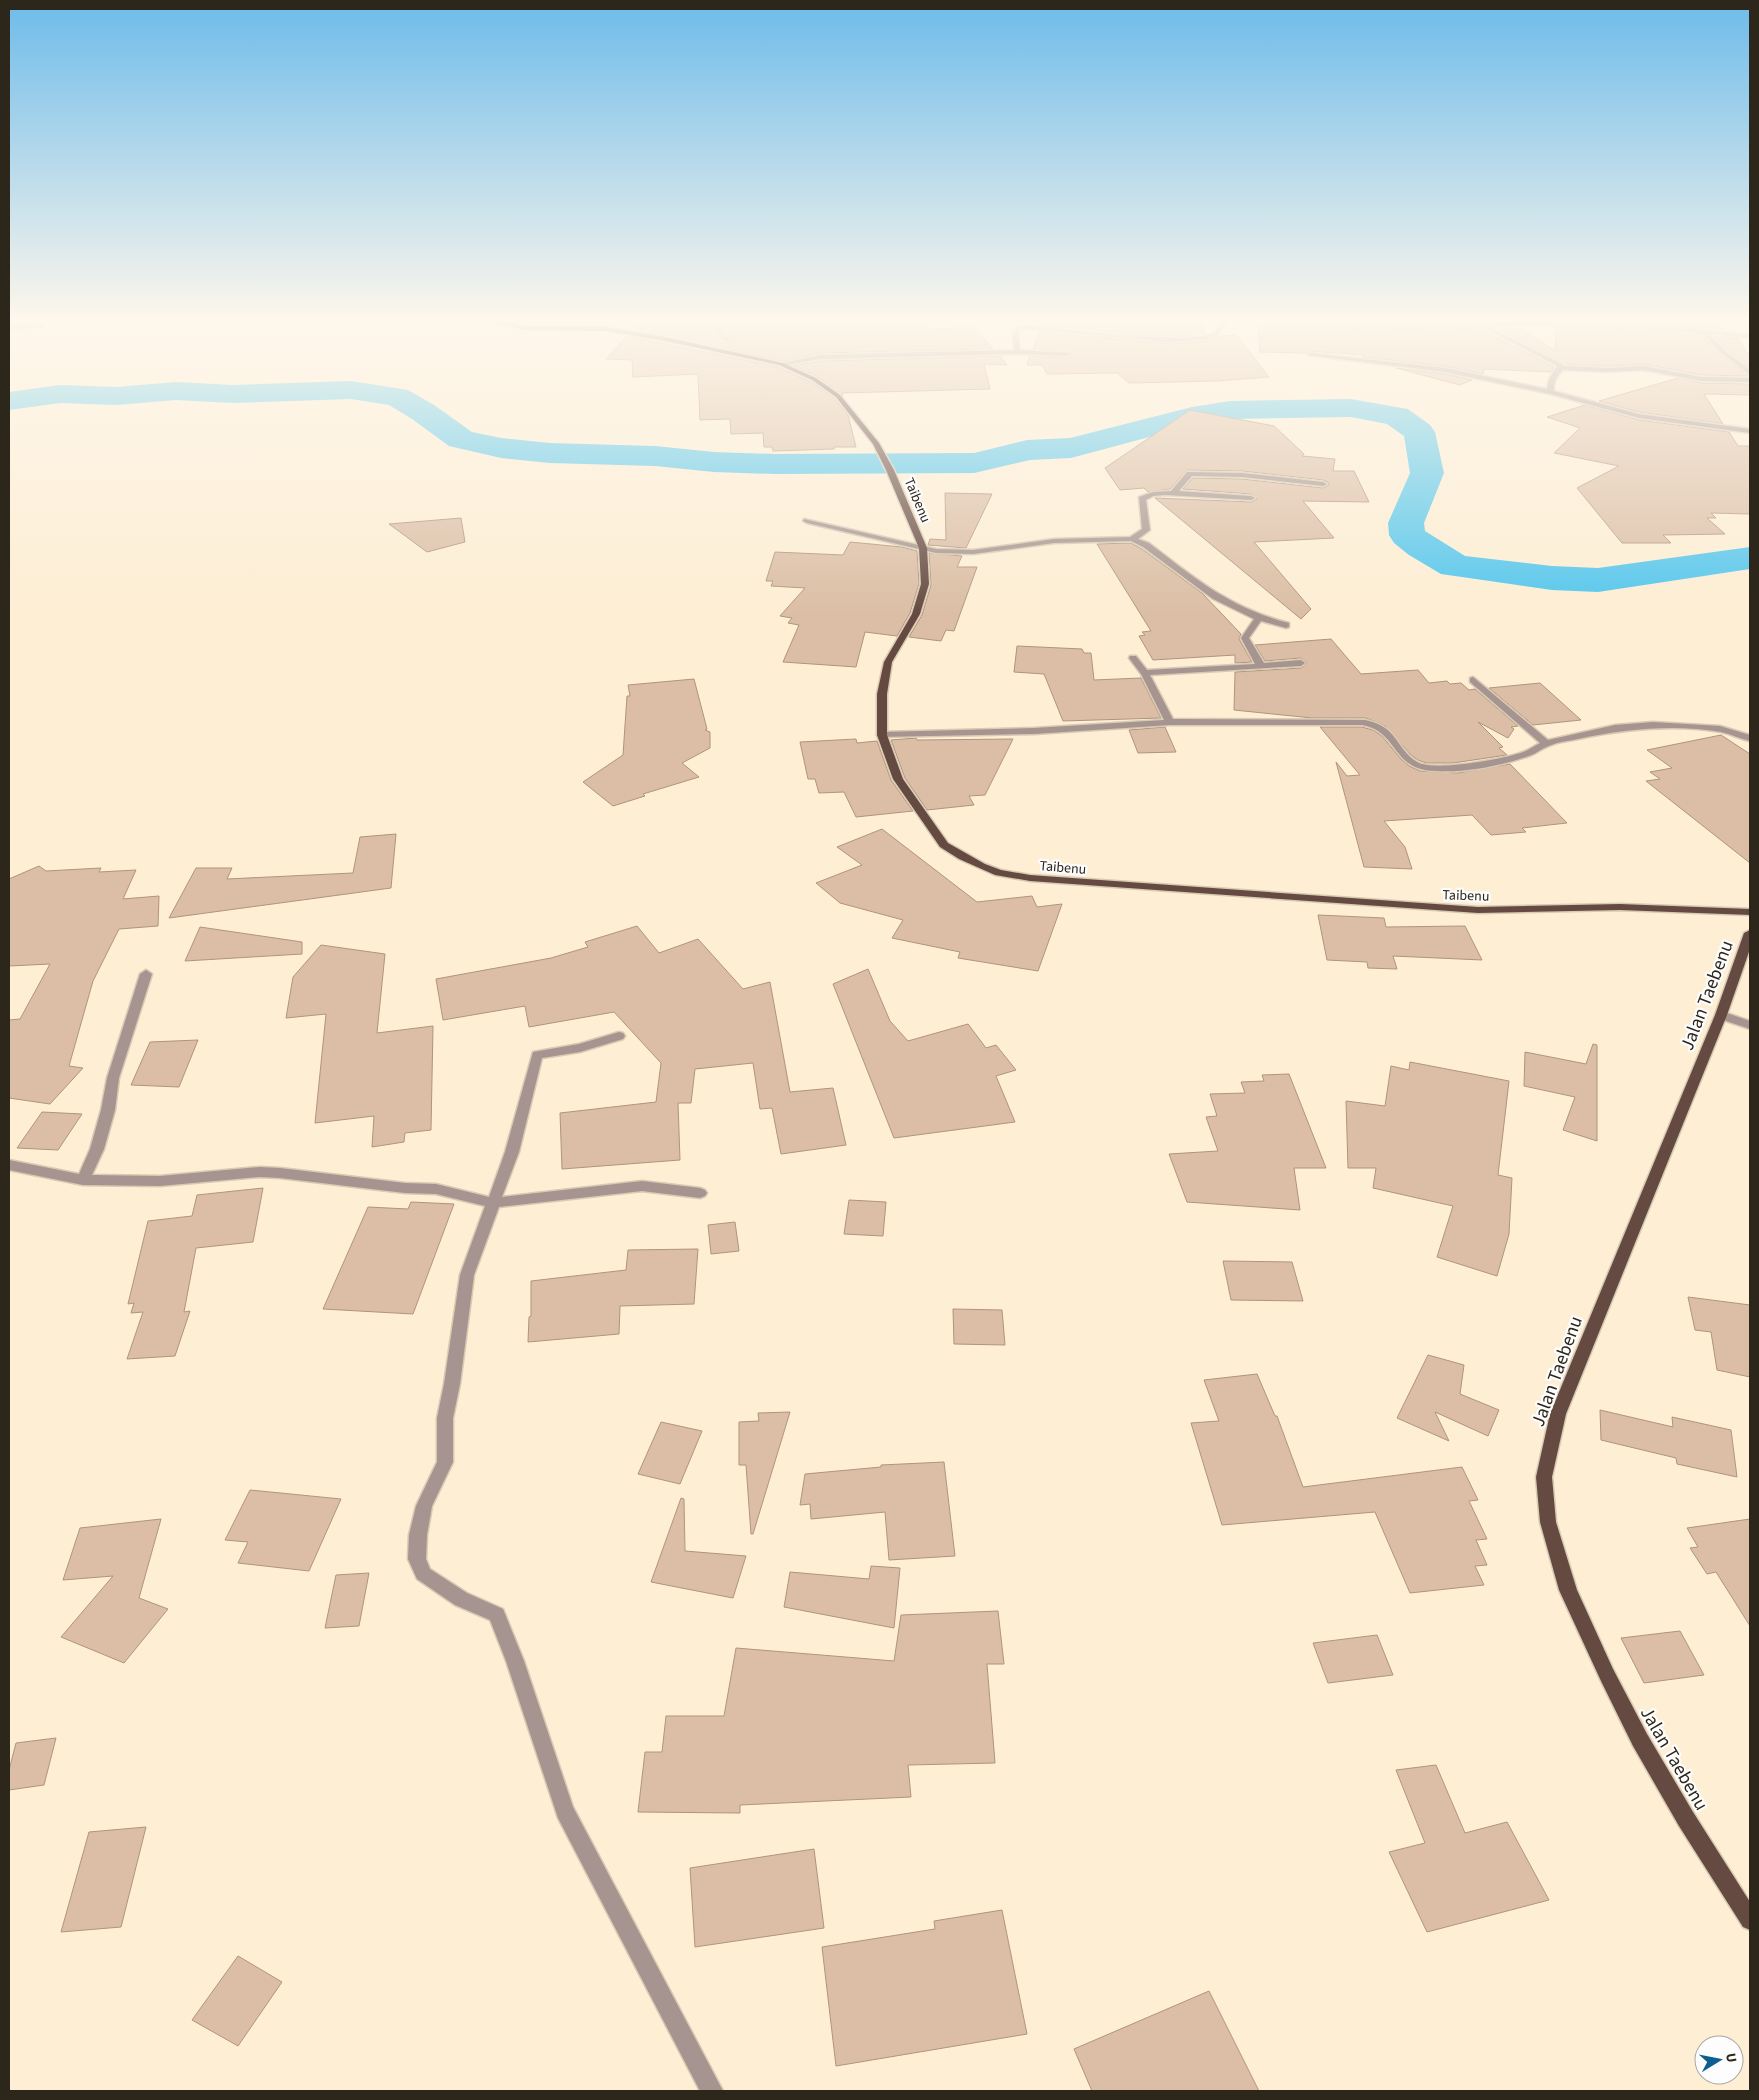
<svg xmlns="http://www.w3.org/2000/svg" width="1759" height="2100" font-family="'Source Sans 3',sans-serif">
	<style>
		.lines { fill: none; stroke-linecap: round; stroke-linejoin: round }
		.river { fill: #54c6ec; fill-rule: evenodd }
		.building { fill: #dbbea5; stroke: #b0947d }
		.minor-casing { stroke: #d8cab3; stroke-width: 3 }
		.primary-casing { stroke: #d8cab3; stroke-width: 3 }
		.minor { fill: #a5948f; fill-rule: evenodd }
		.primary { fill: #654a42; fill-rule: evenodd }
		.labels { text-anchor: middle; stroke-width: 4.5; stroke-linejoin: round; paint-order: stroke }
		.far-street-label { font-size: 14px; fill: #2d261a; stroke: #fdfdfd }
		.near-street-label { font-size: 19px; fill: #2d261a; stroke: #fdfdfd }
	</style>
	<rect width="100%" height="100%" fill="#fdeed4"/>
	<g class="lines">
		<!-- river -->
		<path class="river" d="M351,381L408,390L434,405L472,432L501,438L550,443L655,446L714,452L775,454L974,453L1027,440L1070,438L1192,407L1230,401L1351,399L1408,409L1430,425L1435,432L1444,473L1424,523L1425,531L1465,556L1552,566L1598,568L1750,547V569L1598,592L1552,590L1441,574L1409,555L1394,543L1389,535L1388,523L1410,473L1404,436L1387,424L1351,417L1230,419L1194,425L1071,458L1030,460L974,473L775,474L714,472L655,466L550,463L501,458L449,446L412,419L389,405L351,399L233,403L176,400L116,405L60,403L9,410V392L60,385L116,387L176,382L233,385Z"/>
	</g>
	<!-- building -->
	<path class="building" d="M641,321H705L725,343L730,342V338L716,321H825L824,325L829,328L835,321H925L932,329L974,327L993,349L820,353L783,361L633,330Z
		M1044,321H1202L1206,333L1179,336L1124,333L1042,325Z
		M1352,321H1471V322L1399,323Z
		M1629,321H1714L1726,330Z
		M1268,323L1399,331L1480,329L1554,367L1551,372L1484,369L1483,374L1445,366L1363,357L1364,355L1310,351L1307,353L1260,352L1258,326H1269Z
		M1594,326L1702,336L1719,353L1748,376L1702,375L1643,364L1608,366L1564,364L1501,330L1523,329L1555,351L1556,327Z
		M1039,332L1170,344L1207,341L1220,336L1236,335L1269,377L1217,381L1129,383L1117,373L1047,374L1042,365H1027L1030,356L1067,358L1071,353L1033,349Z
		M627,336L778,367L811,382L835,398L848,415L856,447H834V449L773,451L772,447H764L763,433L731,434L730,419L700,420L698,374L633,377L632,360L606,359Z
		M1715,336L1738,339L1750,357V368L1725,349Z
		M1000,356L1007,365L984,364L990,389L842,393L843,396L817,376L793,366L820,361Z
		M1396,368L1445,374L1472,380L1460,385Z
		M1678,378L1702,383L1750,384V395L1704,394L1723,424L1639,412L1599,401Z
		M1585,405L1639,420L1729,432L1738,446H1750V514L1711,513L1716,518H1707L1725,534L1663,535L1671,543H1622L1577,488L1619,466L1554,453L1580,428L1547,417Z
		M1190,410L1274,426L1304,454L1302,456L1335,459L1333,471H1354L1369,502L1303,501L1334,538L1254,542L1311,609L1301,619L1155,498L1251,502L1257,499L1251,494L1183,489L1193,478L1242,479L1323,488L1329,485L1328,482L1323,480L1242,471L1187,470L1170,489L1148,492L1144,488L1120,490L1105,468Z
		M945,493L992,494L966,548L928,545L930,539L946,540Z
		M461,518L465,542L427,552L389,524Z
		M850,542L902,547L917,551L919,584L910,613L897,636L865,632L856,667L783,662L799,625L788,623L792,618L780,616L805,588L771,586L773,581H766L775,552L843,555Z
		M1131,543L1142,549L1202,593L1241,634L1239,639L1252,662L1235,663V655L1153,660L1139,636L1145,635L1142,632L1151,631L1097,544Z
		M929,553L962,556L957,567H977L954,631L946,630L941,641L909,637L922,615L931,585Z
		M1331,639L1361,674L1418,670L1429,683L1447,681L1450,684L1461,683L1469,690L1475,689L1518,726L1511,727L1514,729L1508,738L1478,722L1503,747L1499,748L1507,755L1453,763H1426L1418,760L1411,755L1385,726L1366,718H1312L1234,710L1235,672L1301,668L1307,663L1301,658L1265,661L1255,645Z
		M1017,646L1082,649L1084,653H1091L1094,680L1141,678L1161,718L1063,721L1044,674L1014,672Z
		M694,679L707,729L705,730L710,732V748L682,763L699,777L643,794L645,796L613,806L583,782L623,755L627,696H630L628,685Z
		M1540,683L1581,720L1533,725L1489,688Z
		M1165,727L1176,752L1138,753L1129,730Z
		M1320,727H1362L1373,730L1382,736L1401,759L1409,766L1420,771L1458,773L1510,764L1567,823L1522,828L1526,832L1491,835L1472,815L1384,821L1405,847L1412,869L1364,867L1336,762L1347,776L1360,775Z
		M1721,735L1750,754V863L1646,781L1660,779L1650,772L1672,768L1647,750Z
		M916,738L917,740L1013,739L985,795L969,796L974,805L927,810L905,778L891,740Z
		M856,739L857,743L877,741L891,780L913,811L856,817L844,792L819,793L815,779H808L800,742Z
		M882,829L977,902L1032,896L1037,907L1062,904L1038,971L958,958L960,952L892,938L903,920L840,903L816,883L862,865L837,847Z
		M396,834L391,888L169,918L196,868H232L227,879L353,873L360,837Z
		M39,866L46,871L101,868L99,872L136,870L123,899L159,896L158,926L119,929L93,981L69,1066L83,1068L50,1104L9,1098V1020L20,1019L50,964L9,966V879Z
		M1318,915L1384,918L1386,927L1465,926L1482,960L1393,956L1397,969L1368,968L1367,962L1327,960Z
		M637,926L659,953L698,939L743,989L770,982L790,1092L833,1088L846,1145L781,1154L772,1108L760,1109L753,1063L695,1069L691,1103H678L680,1160L562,1169L560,1113L656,1102L661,1063L614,1012L529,1027L525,1006L443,1020L436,979L551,958L588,947L585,942Z
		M200,927L302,942V954L185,961Z
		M321,945L385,954L377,1033L433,1026L431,1130L405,1133L404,1142L372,1147L374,1116L315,1123L326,1014L286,1018L293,977Z
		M868,969L890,1021L908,1041L968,1024L986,1048L996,1045L1016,1070L996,1076L1015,1122L894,1138L833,984Z
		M198,1040L179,1087L131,1085L150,1042Z
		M1593,1044L1597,1045V1141L1563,1130L1575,1097L1524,1086L1525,1052L1586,1064Z
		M1410,1062L1509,1081L1498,1175L1512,1178L1509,1234L1497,1276L1437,1257L1453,1206L1373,1188L1376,1168H1348L1346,1101L1385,1106L1391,1066L1409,1070Z
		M1289,1074L1326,1168H1294L1300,1210L1187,1202L1169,1154L1218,1151L1206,1117L1217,1116L1210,1094L1245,1093L1241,1082L1264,1081L1262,1075Z
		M42,1112L82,1114L58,1150L17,1148Z
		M263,1188L253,1242L196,1248L184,1312L190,1311L175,1356L127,1359L143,1312L131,1313L134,1303L128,1304L148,1221L192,1216L197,1195Z
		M849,1200L886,1202L883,1236L844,1234Z
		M411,1202L454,1204L413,1314L323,1309L368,1207L408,1209Z
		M735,1222L739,1251L711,1254L708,1225Z
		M698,1249L694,1304L620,1306L619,1334L528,1342L529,1317L531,1316V1281L626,1270L628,1250Z
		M1223,1261L1292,1262L1303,1301L1231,1300Z
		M1688,1297L1750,1305V1377L1717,1370L1711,1332L1695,1330Z
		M953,1309L1002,1310L1005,1345L954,1344Z
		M1428,1355L1464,1365L1460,1394L1499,1410L1488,1436L1435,1412L1449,1441L1397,1418Z
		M1257,1374L1275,1416H1277L1303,1487L1462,1467L1478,1500L1469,1501L1487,1539L1476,1540L1487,1565L1475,1566L1484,1585L1410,1593L1375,1512L1222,1525L1191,1423L1219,1421L1204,1380Z
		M1600,1410L1673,1427L1672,1417L1731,1430L1737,1477L1677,1464L1676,1458L1601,1440Z
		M790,1412L753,1534H751L746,1465H739V1422L759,1421L758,1413Z
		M661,1422L702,1431L680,1484L638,1474Z
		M944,1462L955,1556L889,1560L885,1512L811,1519L810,1504L800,1505L805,1474L881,1467V1465Z
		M250,1490L341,1499L309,1571L238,1563L248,1542L225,1540Z
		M681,1498L684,1499L685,1551L746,1556L733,1598L651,1582Z
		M161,1519L139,1598L168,1609L124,1663L61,1637L113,1576L63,1580L80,1528Z
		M1750,1519V1626L1716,1572L1707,1574L1690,1548L1698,1547L1687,1528Z
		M871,1566L900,1568L894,1628L784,1607L790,1572L869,1579Z
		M369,1573L359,1626L325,1628L336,1575Z
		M998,1611L1004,1664H987L995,1763L908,1765L911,1797L740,1805V1813L638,1812L645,1752H662L666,1716H724L736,1648L894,1661L901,1615Z
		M1680,1631L1704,1675L1644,1683L1621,1638Z
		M1377,1635L1393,1675L1328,1683L1313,1643Z
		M56,1738L44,1785L9,1790V1770L16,1743Z
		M1436,1765L1465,1833L1507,1822L1549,1900L1427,1932L1389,1852L1425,1843L1396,1770Z
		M146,1827L121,1927L61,1932L89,1832Z
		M814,1849L824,1928L695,1947L690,1868Z
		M1002,1910L1027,2034L836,2066L822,1947L935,1929L934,1921Z
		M238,1956L282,1982L238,2046L192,2020Z
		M1209,1991L1259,2091H1092L1074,2049Z"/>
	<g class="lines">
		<defs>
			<path id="minor" d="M707,321H713L729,339V341H725Z
				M827,321H833L829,326L826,324Z
				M1222,321H1228L1218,335L1207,339L1170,342L1028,329L1018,331L1020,350L1069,353L1067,356L1017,354L820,359L781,366L778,364L820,355L1014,350L1012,331L1015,328L1028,325C1061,328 1190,346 1213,333C1216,331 1219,325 1222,321Z
				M1286,321L1399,325L1605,321L1750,334V338L1710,334L1724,350L1750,370V375L1720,352L1703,334L1594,324L1488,326L1562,364L1563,366L1608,368L1643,366L1702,377L1750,378V382L1702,381L1643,370L1608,372L1563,370C1557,376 1553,382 1554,391L1639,414L1750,429V433L1639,418L1550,394L1445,372L1307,355L1310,353L1445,368L1547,389L1549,379L1557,366L1482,327L1399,329Z
				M41,324L43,327L9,329V325Z
				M1187,472L1242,473L1323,482L1327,484L1323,486L1242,477L1192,476L1179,491L1251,496L1255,498L1251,500L1165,495L1153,496L1146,500L1150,530L1138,539L1149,543C1196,579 1230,608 1289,623V627L1286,628L1261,621L1249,638L1264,663L1301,660L1305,663L1301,666L1150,675L1173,719L1365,720C1399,727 1394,747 1417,762C1434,772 1504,759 1523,752C1529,750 1534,746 1540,743L1470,682V678L1473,677L1548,740L1615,725L1653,722L1720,726L1750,735V741C1740,739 1731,734 1721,732C1674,724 1625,729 1578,739C1569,741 1557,742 1549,746C1542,748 1536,754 1529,756C1500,766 1465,773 1435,771C1391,770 1399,731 1362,725H1170L1034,734L879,737L877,735L882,732L1034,728L1164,720L1141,674L1129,658L1130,656H1136L1147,670L1255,664L1241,638L1254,619L1213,599L1143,547L1131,541L1054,543L973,554L936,553L807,523L803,521L804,519L936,549L973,550L1054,539L1130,537L1142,529L1139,497L1153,492L1171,491Z
				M146,970L152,974L119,1078L115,1110L104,1149L92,1175L160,1176L260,1167L280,1168L405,1183L436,1184L489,1197L505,1152L533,1052L579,1044L619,1032L623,1033L625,1036L623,1039L580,1052L542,1058L519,1152L502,1197L642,1181L700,1188L705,1190L707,1193L705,1196L700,1198L642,1191L499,1207L474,1275L460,1384L453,1418V1462L432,1506L427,1535L426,1559L430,1569L467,1593L503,1609L524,1661L573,1807L723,2091H700L558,1818L506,1661L490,1620L455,1605L417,1579L408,1559L409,1535L416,1506L437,1462V1418L444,1384L460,1275L485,1206L436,1194L405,1193L280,1178L260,1177L160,1186L83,1185L9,1170V1160L79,1174L90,1149L101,1110L107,1078L140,974Z
				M1721,1011L1750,1021V1029L1717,1018L1715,1015L1717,1012Z"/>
			<path id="primary" d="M485,321H499L526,326L607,327L665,337L783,363L816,378L840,395L879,443L894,470L927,548L929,584L920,614L892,662L887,694V735L903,779L948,843L985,864L1001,870L1030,875L1478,907L1620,904L1750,909V915L1620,910L1478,913L1030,881L995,875L959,859L940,847L893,779L877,735V694L884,662L912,614L921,584L919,548L886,470L873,444L836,397L812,380L779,365L665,341L607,331L526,330Z
				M1750,930V949L1727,1015L1566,1414L1552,1477L1556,1522L1577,1590L1613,1669L1647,1734L1693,1812L1750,1902V1930L1743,1927L1679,1826L1633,1746L1601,1681L1559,1590L1540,1522L1536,1477L1550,1414L1715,1015L1744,933Z"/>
		</defs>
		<!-- minor casing -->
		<use href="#minor" class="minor-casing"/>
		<!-- primary casing -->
		<use href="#primary" class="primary-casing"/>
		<!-- minor -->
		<use href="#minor" class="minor"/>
		<!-- primary -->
		<use href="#primary" class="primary"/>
	</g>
	<!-- sky -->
	<linearGradient id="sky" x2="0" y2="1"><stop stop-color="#6dbbea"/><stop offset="0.52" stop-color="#fef7ec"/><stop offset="1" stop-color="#fef7ec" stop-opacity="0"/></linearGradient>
	<rect width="1759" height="615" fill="url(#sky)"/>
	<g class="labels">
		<!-- far-street labels -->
		<g class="far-street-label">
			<text transform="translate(918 500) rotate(67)" y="5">Taibenu</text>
			<text transform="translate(1063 867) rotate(5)" y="5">Taibenu</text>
			<text transform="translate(1466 895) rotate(2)" y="5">Taibenu</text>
		</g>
		<!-- near-street labels -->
		<g class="near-street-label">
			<text transform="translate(1706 995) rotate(-69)" y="7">Jalan Taebenu</text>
			<text transform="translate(1556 1371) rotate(-70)" y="7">Jalan Taebenu</text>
			<text transform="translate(1675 1758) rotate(60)" y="7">Jalan Taebenu</text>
		</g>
	</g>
	<!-- border -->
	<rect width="1759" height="2100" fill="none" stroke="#2d261a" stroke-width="20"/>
	<!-- north arrow -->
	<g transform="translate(1719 2060) rotate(80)"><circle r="24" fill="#fdfdfd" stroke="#aaa7a2"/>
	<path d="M0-4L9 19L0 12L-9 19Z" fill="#0d5f91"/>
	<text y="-8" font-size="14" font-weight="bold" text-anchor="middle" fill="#2d261a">U</text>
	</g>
</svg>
